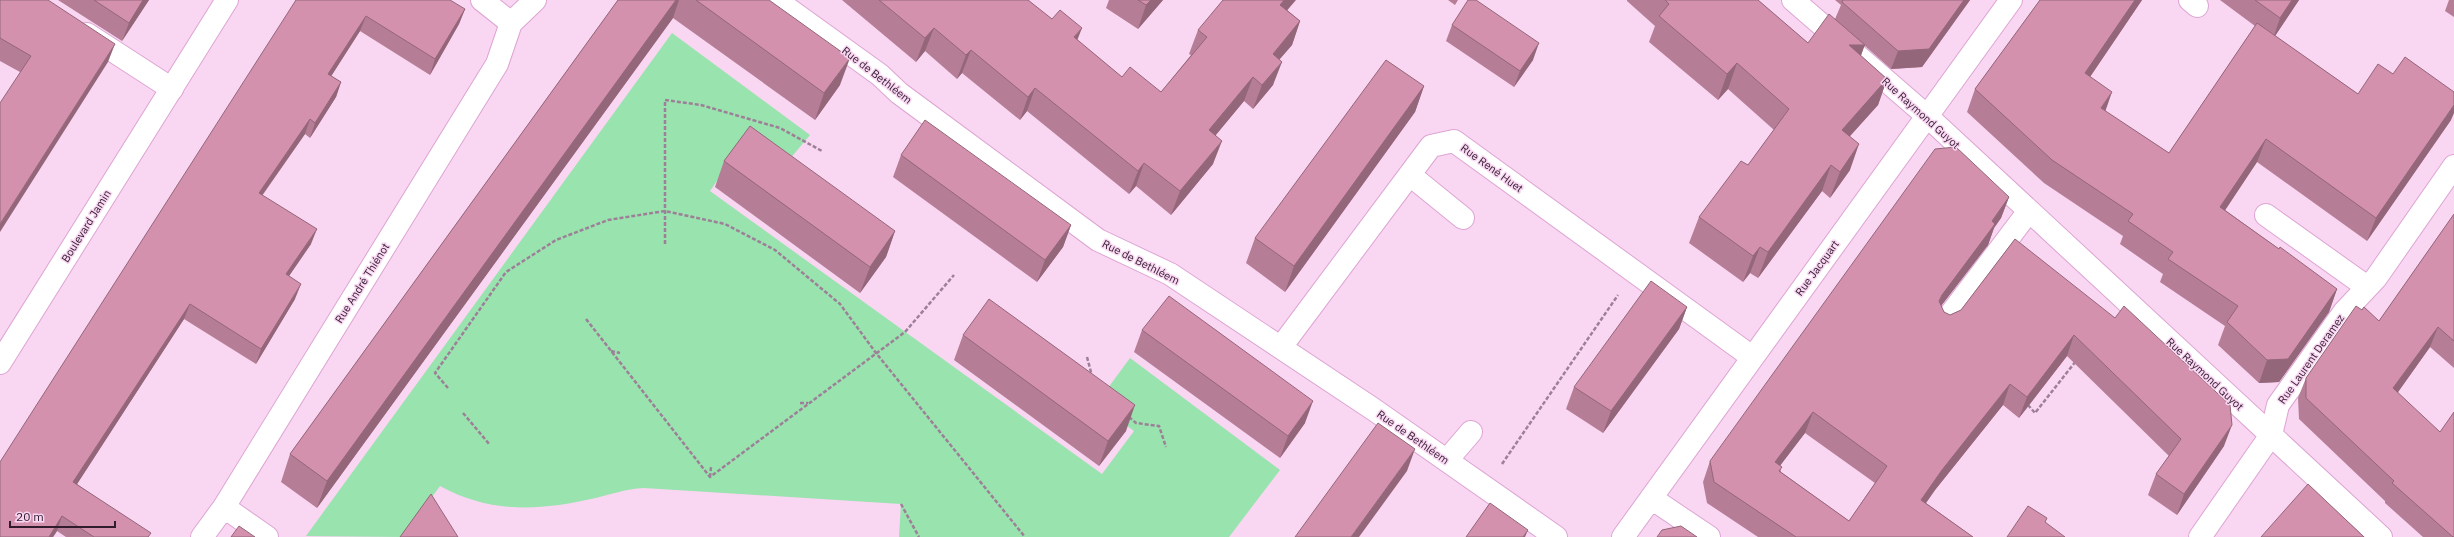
<svg xmlns="http://www.w3.org/2000/svg" width="2454" height="537" font-family="'IBM Plex Sans',sans-serif">
	<style>
		.green { fill: #99e3ae }
		.lines { fill: none; stroke-linecap: round; stroke-linejoin: round }
		.minor-casing { stroke: #dda5d3; stroke-width: 24 }
		.major-casing { stroke: #dda5d3; stroke-width: 24 }
		.path { stroke: #9d8098; stroke-width: 2.5; stroke-dasharray: 4 2; stroke-linecap: butt }
		.minor { stroke: #fff; stroke-width: 22 }
		.major { stroke: #fff; stroke-width: 22 }
		.wall { fill: #b67d96; fill-rule: evenodd }
		.shaded-wall { fill: #94667a }
		.building { fill: #d491ae; stroke: #94667a; fill-rule: evenodd }
		.labels { text-anchor: middle; stroke-width: 3; stroke-linejoin: round; paint-order: stroke }
		.street-label { font-size: 11px; fill: #311c2e; stroke: #f9d6f2 }
	</style>
	<rect width="100%" height="100%" fill="#f9d6f2"/>
	<!-- green -->
	<path class="green" d="M672,33L810,135L778,173L740,147L710,191L1102,474L1134,431L1097,403L1130,358L1280,470L1229,537H899L901,504L644,488C625,489 609,495 591,499C537,511 489,513 440,486L403,537L306,536Z"/>
	<g class="lines">
		<defs>
			<path id="minor" d="M482,0L511,23
				M776,0L880,75L899,93L1098,240L1170,274L1373,409L1556,537
				M1793,0L1927,116L2381,537
				M2190,0L2197,6
				M511,23L535,0
				M87,34L172,89
				M1410,175L1463,218
				M2266,215L2367,287
				M1944,323L2029,211
				M1281,347L1431,146L1454,141L1752,357
				M1447,460L1471,432
				M1651,498L1709,537
				M224,507L267,537
				M202,537L224,507L497,64L511,23
				M1623,537L2011,0
				M2200,537L2271,435L2278,405L2344,312L2376,278L2454,166"/>
			<path id="major" d="M0,363L227,0"/>
		</defs>
		<!-- minor casing -->
		<use href="#minor" class="minor-casing"/>
		<!-- major casing -->
		<use href="#major" class="major-casing"/>
		<!-- path -->
		<path class="path" d="M665,244V100L701,105L780,128L822,151
			M586,319L710,477L905,332L954,275
			M611,351L620,353
			M1087,357L1092,376
			M448,388L435,373L506,272L556,240L608,220L665,211L725,224L775,250L840,304L876,353L1025,537
			M800,403H808
			M2028,405L2035,413L2076,361
			M463,413L490,445
			M1129,417L1136,423L1159,426L1166,447
			M1502,464L1618,295
			M710,477L711,467
			M901,504L919,537"/>
		<!-- minor -->
		<use href="#minor" class="minor"/>
		<!-- major -->
		<use href="#major" class="major"/>
	</g>
	<!-- wall -->
	<path class="wall" d="M0,0L108,62L20,72L0,61Z
		M58,0H149L122,41Z
		M296,0L465,9L459,24L430,75L360,31L331,76L341,82L336,97L310,138L305,134L262,196L311,244L289,276L295,299L256,364L184,319L77,484L149,537H66L57,531L53,537H0Z
		M618,0H769L840,85L815,120L673,18L317,508L281,482L290,454Z
		M842,0H1028L1122,77L1161,92L1191,55L1189,54L1198,30L1287,10L1300,21L1292,45L1279,60L1273,85L1253,109L1244,101L1215,136L1213,164L1171,215L1136,186L1129,194L1027,111L1020,120L962,73L957,79L925,51L916,62Z
		M1109,0H1163L1138,29L1106,8Z
		M1448,0H1458L1455,5Z
		M1627,0H1758L1808,43L1835,19L1841,5L1835,0H1970L1922,67L1891,69L1864,45L1861,56L1887,79L1878,105L1850,136V170L1830,198L1822,191L1758,278L1750,273L1743,282L1689,243L1699,217L1748,165L1774,130L1728,89L1718,100L1649,42L1655,26L1627,1Z
		M2040,0H2142L2090,77L2105,111L2169,153L2255,26L2220,0H2299L2275,36L2358,94L2451,120L2367,241L2257,162L2225,210L2279,249L2337,289L2329,312L2279,382L2259,383L2218,345L2225,326L2160,282L2163,274L2120,244L2123,236L2044,183L1967,112L1975,89Z
		M2449,0H2454V17L2445,11Z
		M1452,25L1533,60L1514,87L1446,41Z
		M1424,86L1415,112L1285,292L1246,263L1255,238Z
		M901,155L1071,225L1063,247L1037,282L893,177Z
		M724,161L895,231L886,257L860,293L715,187Z
		M2009,197L2001,218L1994,228L1988,245L1941,306L1944,312L1950,315L1961,310L2015,239L2224,446L2177,515L2148,495L2156,474L2169,456L2067,356L2019,418L2003,405L1935,490L1926,503L1973,537H1758L1707,503L1703,482L1710,461ZM1805,433L1875,483L1849,521L1781,472L1780,465Z
		M2454,214V368L2430,347L2398,392L2454,537H2423L2385,503V501L2299,419L2298,398L2306,378L2362,310L2379,321Z
		M1687,307L1679,329L1603,433L1566,409L1574,387Z
		M1142,330L1305,423L1280,458L1134,352Z
		M963,335L1126,431L1099,466L954,360Z"/>
	<!-- shaded-wall -->
	<path class="shaded-wall" d="M143,0H149L122,41L129,23Z
		M676,0H679L673,18L317,508L327,481Z
		M1151,0H1163L1138,29L1146,5Z
		M1284,0H1296L1272,28L1280,5Z
		M1964,0H1970L1922,67L1891,69L1898,51Z
		M2135,0H2142L2077,96L2085,73Z
		M2292,0H2299L2273,39L2280,18Z
		M465,9L459,24L430,75L435,59Z
		M366,16L360,31L323,89L328,74Z
		M1300,21L1292,45L1264,77L1273,54Z
		M934,28L925,51L916,62L925,38Z
		M1082,28L1073,51L1074,37Z
		M1539,43L1533,60L1514,87L1520,71Z
		M115,44L108,62L0,232V224Z
		M1849,45H1865L1855,70Z
		M971,50L962,73L957,79L966,55Z
		M850,58L840,85L815,120L824,93Z
		M1282,62L1273,85L1253,109L1262,85Z
		M1737,63L1728,89L1718,100L1727,74Z
		M1253,77L1244,101L1200,154L1209,130Z
		M1887,79L1878,105L1832,156L1842,130Z
		M341,82L336,97L310,138L315,123Z
		M1424,86L1415,112L1285,292L1294,266Z
		M1035,88L1027,111L1020,120L1028,97Z
		M2112,92L2104,115L2101,108Z
		M2454,105V113L2451,120L2367,241L2376,218Z
		M310,119L305,134L253,208L259,193Z
		M2266,139L2257,162L2212,230L2220,207Z
		M1222,141L1213,164L1171,215L1180,191Z
		M1859,144L1850,170L1830,198L1840,172Z
		M1144,163L1136,186L1129,194L1138,171Z
		M1831,165L1822,191L1758,278L1768,252Z
		M2009,197L2001,218L1994,228L1988,245L1934,315L1942,295Z
		M1071,225L1063,247L1037,282L1045,260Z
		M317,229L311,244L280,289L286,274Z
		M895,231L886,257L860,293L870,267Z
		M1760,247L1750,273L1743,282L1753,256Z
		M301,284L295,299L256,364L261,349Z
		M2337,289L2329,312L2279,382L2259,383L2267,360Z
		M190,304L184,319L68,498L73,482Z
		M1687,307L1679,329L1603,433L1611,411Z
		M2438,327L2430,347L2386,409L2393,388Z
		M2074,335L2067,356L2019,418L2027,397Z
		M2010,384L2003,405L1935,490L1914,520L1921,500L1942,470Z
		M1313,401L1305,423L1280,458L1288,436Z
		M1135,405L1126,431L1099,466L1108,441Z
		M1813,412L1805,433L1767,483L1775,462Z
		M2232,425L2224,446L2177,515L2184,494Z
		M1415,449L1407,471L1359,537H1351Z
		M62,516L57,531L53,537H49Z
		M1528,530L1525,537H1523Z"/>
	<!-- building -->
	<path class="building" d="M0,0H48L115,44L0,224V103L31,56L0,38Z
		M94,0H143L129,23Z
		M296,0H450L465,9L435,59L366,16L328,74L341,82L315,123L310,119L259,193L317,229L286,274L301,284L261,349L190,304L73,482L151,533L148,537H94L62,516L49,537H0V462Z
		M618,0H676L327,481L290,454Z
		M696,0H769L850,58L824,93Z
		M879,0H1028L1052,19L1060,10L1082,28L1074,37L1122,77L1130,67L1161,92L1207,37L1198,30L1223,0H1284L1280,5L1300,21L1273,54L1282,62L1262,85L1253,77L1209,130L1222,141L1180,191L1144,163L1138,171L1035,88L1028,97L971,50L966,55L934,28L925,38Z
		M1138,0H1151L1146,5Z
		M1468,0H1476L1539,43L1520,71L1452,25Z
		M1665,0H1758L1808,43L1829,14L1865,45H1849L1887,79L1842,130L1859,144L1840,172L1831,165L1768,252L1760,247L1753,256L1699,217L1741,161L1748,165L1789,109L1737,63L1727,74L1659,16L1669,4Z
		M1843,0H1964L1929,49L1898,51L1842,2Z
		M2040,0H2135L2085,73L2112,92L2101,108L2169,153L2257,23L2358,94L2378,64L2393,74L2405,57L2454,92V105L2376,218L2266,139L2220,207L2279,249L2280,247L2337,289L2288,359L2267,360L2227,322L2238,306L2168,259L2173,252L2128,221L2133,214L2052,160L1975,89Z
		M2255,0H2292L2280,18Z
		M1386,60L1424,86L1294,266L1255,238Z
		M925,120L1071,225L1045,260L901,155Z
		M750,126L895,231L870,267L724,161Z
		M1956,147L2009,197L1992,221L1995,224L1942,295L1939,301L1944,312L1950,315L1961,310L2015,239L2115,318L2124,306L2230,405L2232,425L2184,494L2156,474L2181,439L2074,335L2027,397L2010,384L1942,470L1921,500L1973,537H1796L1714,482L1710,461L1935,149ZM1813,412L1887,466L1849,521L1779,471L1782,467L1775,462Z
		M2454,214V341L2438,327L2393,388L2440,432L2454,412V537H2453L2392,483L2394,481L2306,398V378L2356,306L2362,310L2364,307L2379,321Z
		M1651,281L1687,307L1611,411L1574,387Z
		M1169,296L1313,401L1288,436L1142,330Z
		M989,299L1135,405L1108,441L963,335Z
		M1378,423L1415,449L1351,537H1295Z
		M2308,484L2364,537H2261Z
		M431,494L458,537H400Z
		M1490,503L1528,530L1523,537H1466Z
		M2028,506L2047,518L2045,522L2065,537H2007Z
		M239,526L255,537H231Z
		M1681,526L1697,537H1657L1662,530Z"/>
	<g class="labels">
		<!-- street labels -->
		<g class="street-label">
			<text transform="translate(877 75) rotate(38)" y="4">Rue de Bethléem</text>
			<text transform="translate(1921 113) rotate(42)" y="4">Rue Raymond Guyot</text>
			<text transform="translate(1492 168) rotate(36)" y="4">Rue René Huet</text>
			<text transform="translate(86 226) rotate(-58)" y="4">Boulevard Jamin</text>
			<text transform="translate(1141 262) rotate(27)" y="4">Rue de Bethléem</text>
			<text transform="translate(1817 268) rotate(-54)" y="4">Rue Jacquart</text>
			<text transform="translate(362 283) rotate(-58)" y="4">Rue André Thiénot</text>
			<text transform="translate(2311 359) rotate(-55)" y="4">Rue Laurent Deramez</text>
			<text transform="translate(2205 374) rotate(43)" y="4">Rue Raymond Guyot</text>
			<text transform="translate(1413 437) rotate(35)" y="4">Rue de Bethléem</text>
		</g>
	</g>
	<!-- scale -->
	<path d="M10 521v6h105v-6" fill="none" stroke="#311c2e" stroke-width="2"/>
	<text x="16" y="521" font-size="12" fill="#311c2e" stroke="#f9d6f2" stroke-width="3" paint-order="stroke">20 m</text>
</svg>
